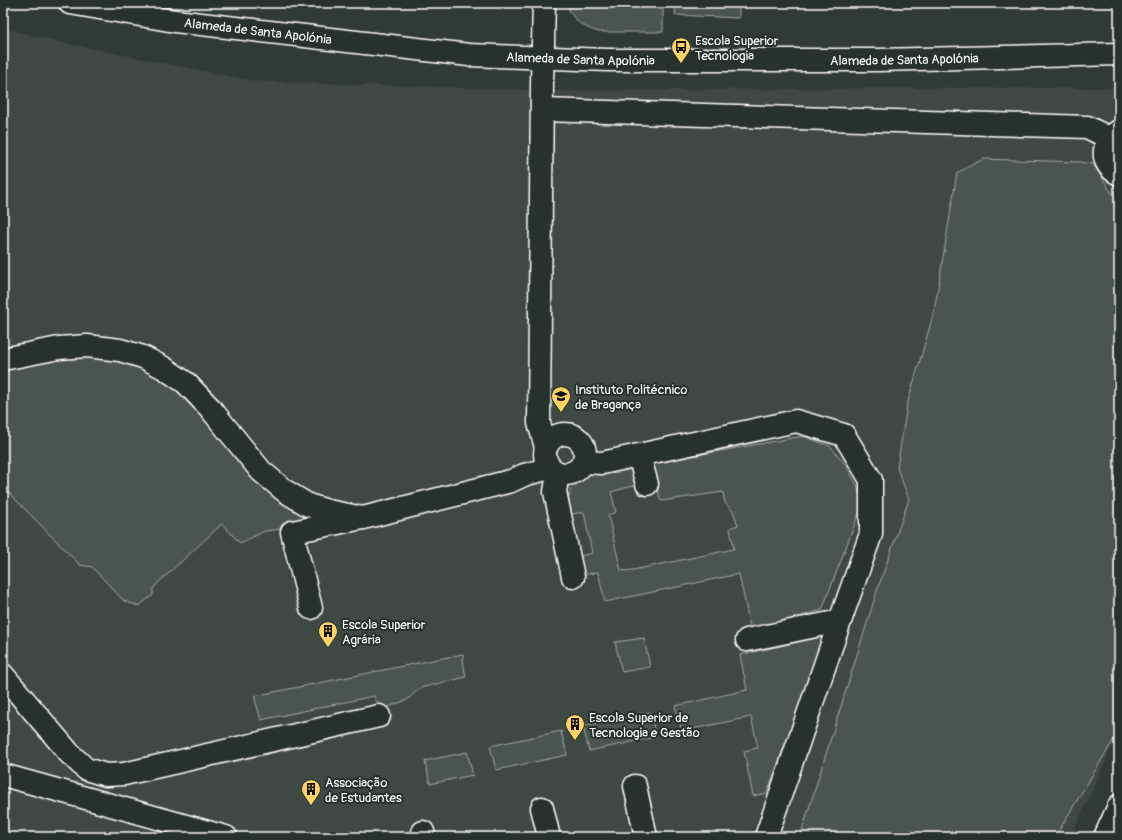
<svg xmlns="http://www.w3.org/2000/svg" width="1122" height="840" font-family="Pangolin,sans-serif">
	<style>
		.built { fill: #3c4842 }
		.green { fill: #4a544f; stroke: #a4aaa7 }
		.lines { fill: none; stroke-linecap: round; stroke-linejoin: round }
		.minor-casing { stroke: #fff; stroke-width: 25 }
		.major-casing { stroke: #fff; stroke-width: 25 }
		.minor { stroke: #26332d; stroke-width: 22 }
		.major { stroke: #26332d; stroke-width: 22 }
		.labels { text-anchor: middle; stroke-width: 4; stroke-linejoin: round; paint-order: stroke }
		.street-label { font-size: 13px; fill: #fff; stroke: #26332d }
		.poi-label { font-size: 13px; fill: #fff; stroke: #26332d; text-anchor: start }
	</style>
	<rect width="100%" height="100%" fill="#2f3b35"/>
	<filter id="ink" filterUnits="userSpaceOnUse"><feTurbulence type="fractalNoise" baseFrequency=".025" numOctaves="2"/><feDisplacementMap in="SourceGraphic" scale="8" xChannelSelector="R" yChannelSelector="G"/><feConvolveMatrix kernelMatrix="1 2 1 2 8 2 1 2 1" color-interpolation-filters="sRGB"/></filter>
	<g filter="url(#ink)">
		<!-- built -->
		<path class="built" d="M3,28L59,42L254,81L563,91L879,88H1119V736L1115,741L1071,837H3Z"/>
		<!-- green -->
		<path class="green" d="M567,3H663V32H599C584,28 570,19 567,3Z
			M676,3H739V18L675,15Z
			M983,159L1080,162L1093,164L1119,204V731L1055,837H800L877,591L909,499L897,468L907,405L934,312L957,173Z
			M72,356L116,358L144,367L177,386L320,521L296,527L265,531L240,543L222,524L158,583L153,589V595L139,606L124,601L92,567L80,565L5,489L3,481V369Z
			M803,436L830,446L843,461L857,485L860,499L859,513L822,610L751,631L739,574L605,602L598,572L579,576L574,558L592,553L584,512L572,514L568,500L571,489L587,475L632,469L636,485L611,492L616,512L608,515L621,571L633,570L734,549L730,528L738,525L733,511L725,503L723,492L661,501L649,464Z
			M825,636L767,793L753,796L744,751L758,748L751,717L682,731L675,706L747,690L740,655Z
			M644,638L650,667L622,672L615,642Z
			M463,654L464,667L466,677L420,688L407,700L380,710L374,696L261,720L254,696Z
			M650,712L656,737L589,751L583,726Z
			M561,731L567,755L496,770L490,746Z
			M467,752L473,775L430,784L425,761Z"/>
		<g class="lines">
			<defs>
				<g id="minor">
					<path id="s1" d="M70,3L175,21L469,55L608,60H878L1119,54"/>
					<path d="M544,3L542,84L539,423L546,447"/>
					<path d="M543,110L1087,127L1109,138L1108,140"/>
					<path d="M1119,131C1101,141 1099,164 1119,174"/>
					<path d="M3,359L59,348L87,346L120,350L143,357L164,368L186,383L210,408L261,471L285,491L308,505L328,511L363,518"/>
					<circle cx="565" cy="454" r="20"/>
					<path d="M639,456L647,484"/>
					<path d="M583,462L602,463L796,421L844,435L871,480V534L840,621L766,837"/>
					<path d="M558,473L555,492L573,577"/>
					<path d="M311,608L292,532L363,518L511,481L524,475L550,468"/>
					<path d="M747,640L840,621"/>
					<path d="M3,675L70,754L86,769L106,775L124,774L379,716"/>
					<path d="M3,775L226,837"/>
					<path d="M635,786L646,837"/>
					<path d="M542,808L549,837"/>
					<path d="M423,832L424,837"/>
				</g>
				<path id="major" d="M1105,837L1119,806"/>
			</defs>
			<!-- minor casing -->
			<use href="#minor" class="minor-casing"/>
			<!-- major casing -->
			<use href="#major" class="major-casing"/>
			<!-- minor -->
			<use href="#minor" class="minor"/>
			<!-- major -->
			<use href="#major" class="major"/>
		</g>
	</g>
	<!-- icons -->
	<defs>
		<symbol id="bus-pin" viewBox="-11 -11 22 30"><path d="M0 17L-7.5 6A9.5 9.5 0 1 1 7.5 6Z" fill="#ffd166" stroke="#26332d"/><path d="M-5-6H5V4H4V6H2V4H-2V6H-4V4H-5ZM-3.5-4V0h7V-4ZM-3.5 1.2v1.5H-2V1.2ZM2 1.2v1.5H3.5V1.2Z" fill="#111"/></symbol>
		<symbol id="university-pin" viewBox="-11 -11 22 30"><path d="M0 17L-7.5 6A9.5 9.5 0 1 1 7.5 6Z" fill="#ffd166" stroke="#26332d"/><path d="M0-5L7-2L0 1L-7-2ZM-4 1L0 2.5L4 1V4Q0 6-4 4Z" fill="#111"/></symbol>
		<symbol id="building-pin" viewBox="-11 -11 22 30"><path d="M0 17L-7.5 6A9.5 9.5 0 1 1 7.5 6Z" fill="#ffd166" stroke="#26332d"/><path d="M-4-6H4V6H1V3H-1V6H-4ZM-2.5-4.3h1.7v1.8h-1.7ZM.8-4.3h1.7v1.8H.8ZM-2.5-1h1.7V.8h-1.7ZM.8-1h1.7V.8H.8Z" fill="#111"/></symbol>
	</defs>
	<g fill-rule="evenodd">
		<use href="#bus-pin" x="670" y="36" width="22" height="30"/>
		<use href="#university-pin" x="550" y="385" width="22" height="30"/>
		<use href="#building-pin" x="317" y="620" width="22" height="30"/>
		<use href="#building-pin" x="564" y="713" width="22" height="30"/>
		<use href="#building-pin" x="300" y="778" width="22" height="30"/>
	</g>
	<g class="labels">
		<!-- street labels -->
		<g class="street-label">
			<text dy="5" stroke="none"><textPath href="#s1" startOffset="190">Alameda de Santa Apolónia</textPath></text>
			<text dy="5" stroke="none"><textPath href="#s1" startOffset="514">Alameda de Santa Apolónia</textPath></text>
			<text dy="5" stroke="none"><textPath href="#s1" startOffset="838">Alameda de Santa Apolónia</textPath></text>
		</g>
		<!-- poi labels -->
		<g class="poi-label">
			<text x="695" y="45">Escola Superior<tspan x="695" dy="15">Tecnologia</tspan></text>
			<text x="575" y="394">Instituto Politécnico<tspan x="575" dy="15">de Bragança</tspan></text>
			<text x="342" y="629">Escola Superior<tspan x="342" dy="15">Agrária</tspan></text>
			<text x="589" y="722">Escola Superior de<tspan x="589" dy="15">Tecnologia e Gestão</tspan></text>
			<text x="325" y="787">Associação<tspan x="325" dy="15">de Estudantes</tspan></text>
		</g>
	</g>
	<!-- margin -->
	<rect width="1122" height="840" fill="none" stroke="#26332d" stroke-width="16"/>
	<rect x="8" y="8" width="1106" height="824" fill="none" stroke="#fff" stroke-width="1.5" filter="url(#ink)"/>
</svg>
